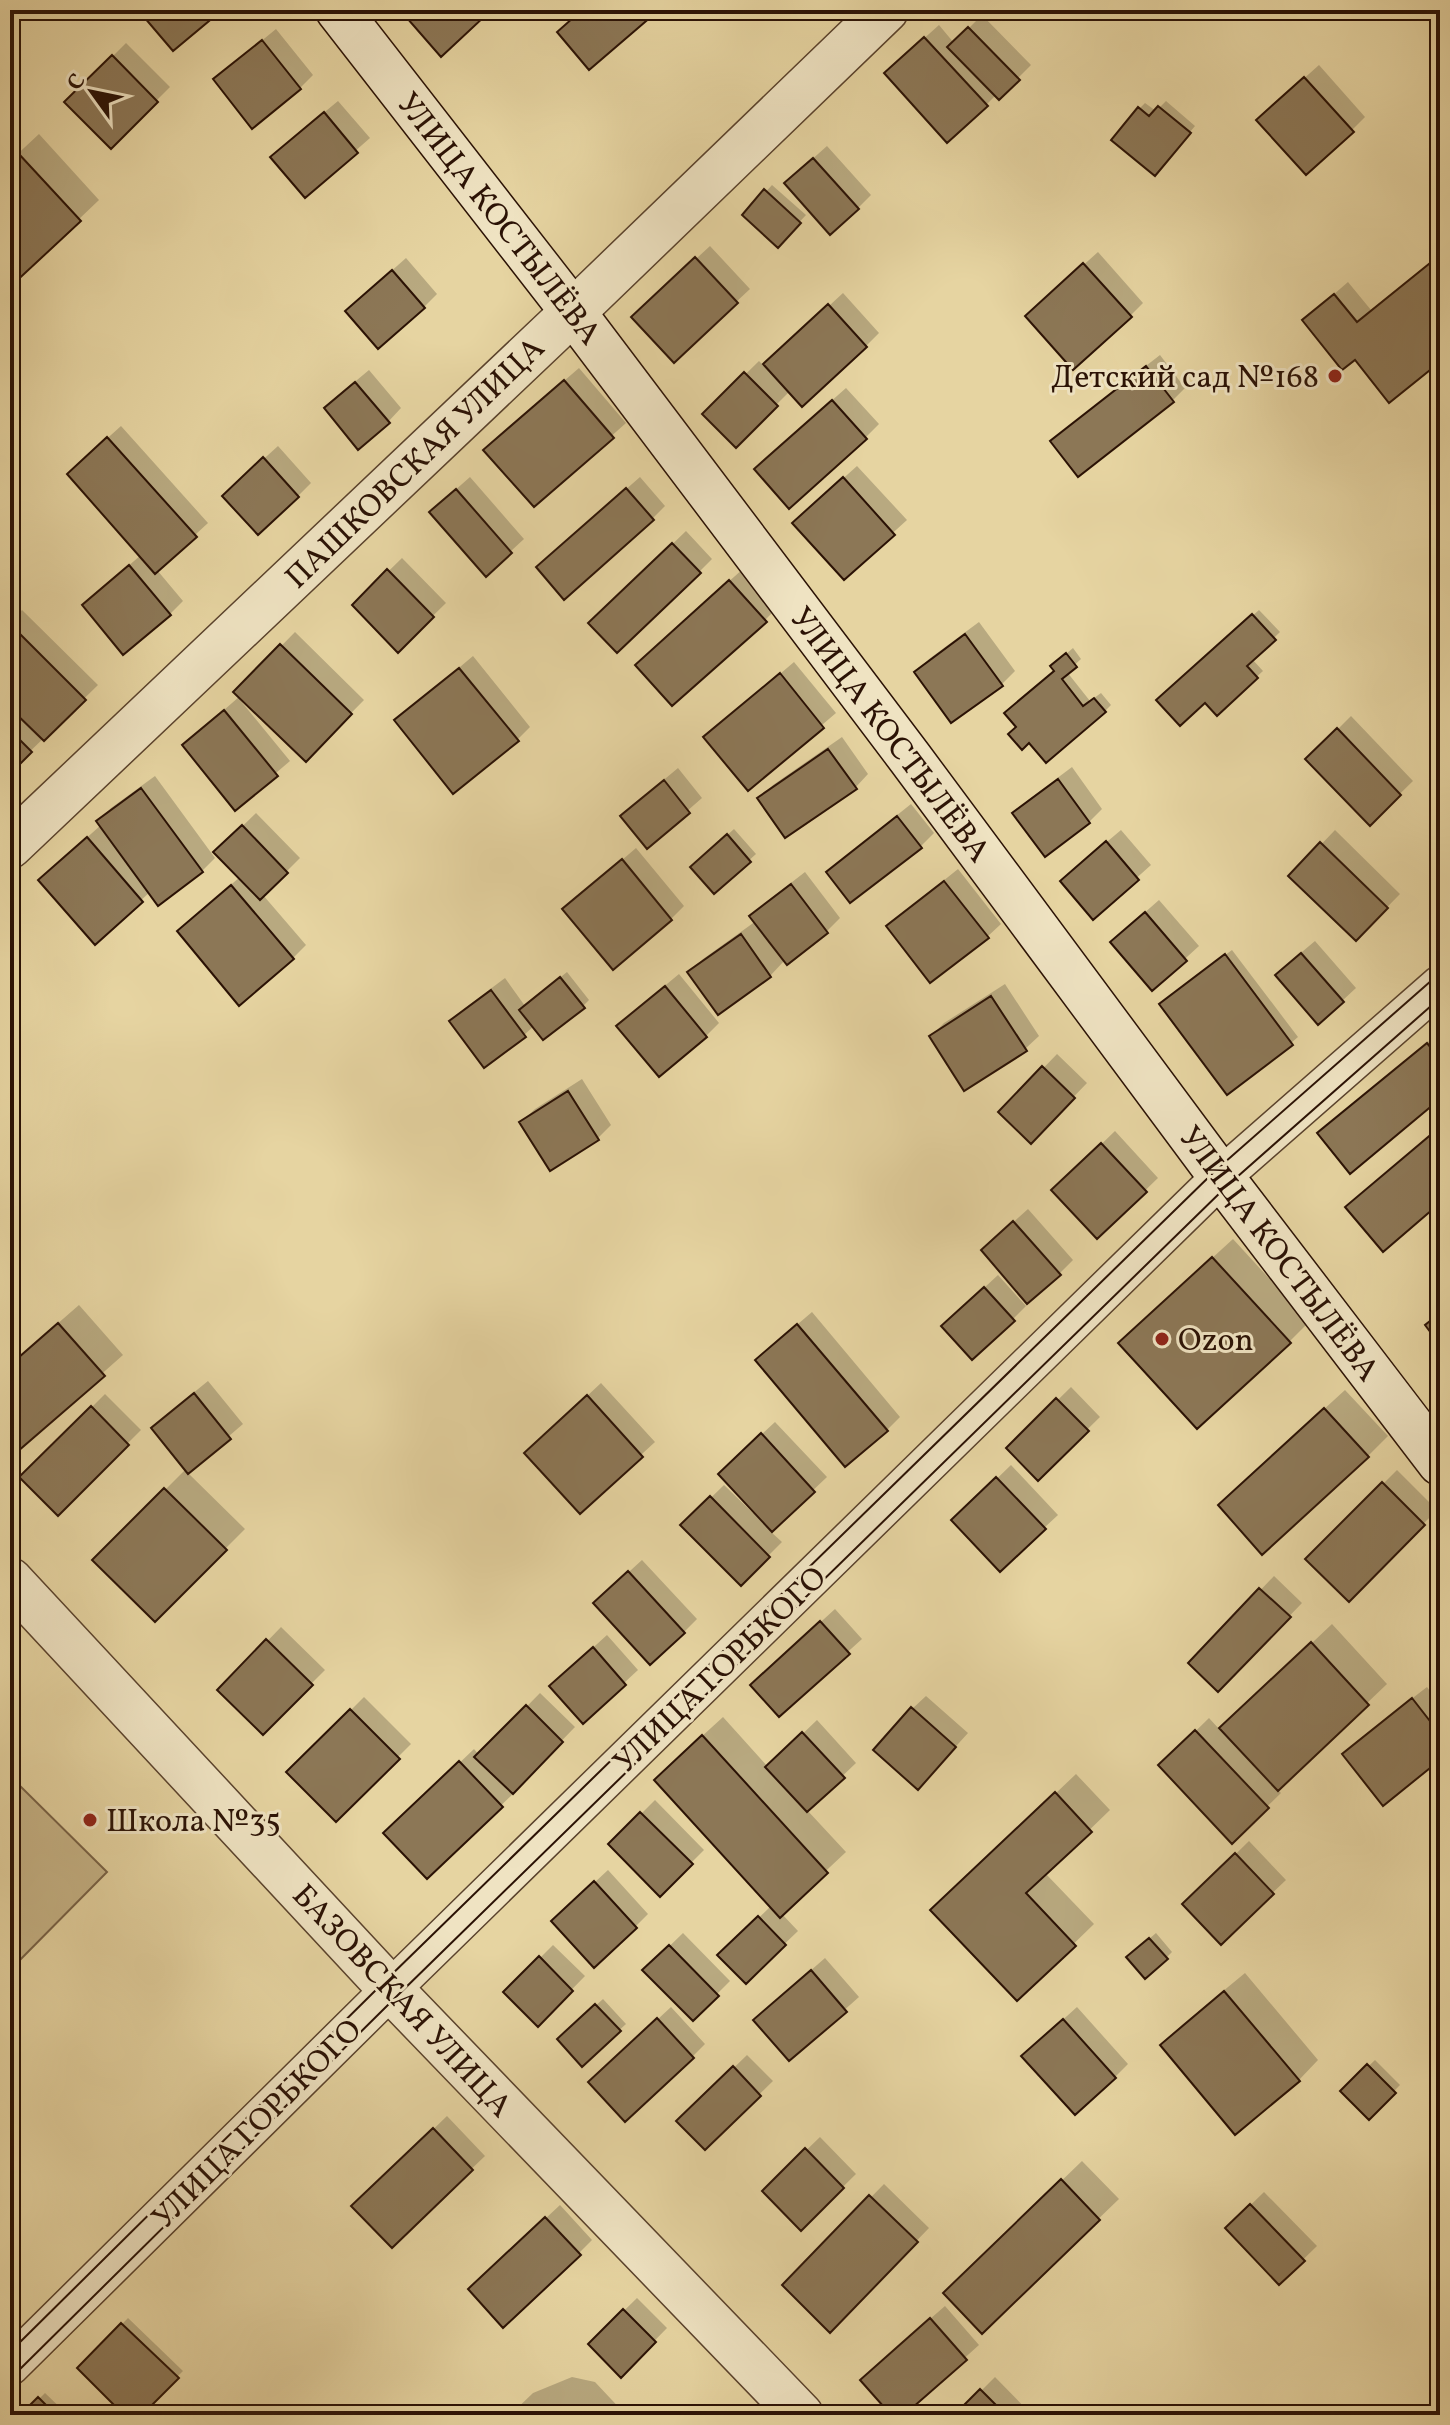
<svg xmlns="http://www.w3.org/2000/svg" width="1450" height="2425" font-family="Vollkorn,serif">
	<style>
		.green { fill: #c6b386; stroke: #786246; stroke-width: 2 }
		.shadow { fill: #0003 }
		.building { fill: #8c7756; stroke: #2b1205; stroke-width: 2 }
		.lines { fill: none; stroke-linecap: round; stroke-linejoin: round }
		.minor-casing { stroke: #5a422c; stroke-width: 41 }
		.tertiary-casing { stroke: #5a422c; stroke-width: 47 }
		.secondary-casing { stroke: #2b1205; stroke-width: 47 }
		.minor { stroke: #efe3c2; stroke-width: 38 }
		.tertiary { stroke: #efe3c2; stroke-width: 44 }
		.secondary { stroke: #efe3c2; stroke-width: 44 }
		.tram { stroke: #2b1205; stroke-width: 2 }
		.poi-dot { fill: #8f2418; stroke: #efe3c2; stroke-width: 3 }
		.labels { text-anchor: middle; stroke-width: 6; stroke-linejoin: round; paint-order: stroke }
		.street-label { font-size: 32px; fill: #2b1205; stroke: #efe3c2 }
		.poi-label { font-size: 32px; fill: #2b1205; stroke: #efe3c2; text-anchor: start }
	</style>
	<rect width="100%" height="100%" fill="#e6d4a1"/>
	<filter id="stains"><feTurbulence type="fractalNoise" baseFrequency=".0025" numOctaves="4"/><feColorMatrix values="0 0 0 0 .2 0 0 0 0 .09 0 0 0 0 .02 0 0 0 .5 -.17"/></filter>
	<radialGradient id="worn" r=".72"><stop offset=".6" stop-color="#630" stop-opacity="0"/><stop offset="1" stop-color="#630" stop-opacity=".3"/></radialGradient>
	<!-- green -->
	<path class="green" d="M10,1776L107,1872L10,1970Z"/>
	<!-- shadow -->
	<path class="shadow" d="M982,15L1031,65L999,97L996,95L986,105L900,60L939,25L954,43Z
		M276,29L313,75L300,88L215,79Z
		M126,43L170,87L111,146L67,102Z
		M1319,65L1365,117L1352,130L1272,107Z
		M338,101L370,138L305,195L286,144Z
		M1166,101L1195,126L1161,167L1139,109L1145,103L1156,111Z
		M39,134L99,200L10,285V161Z
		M827,146L871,195L858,208L800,170Z
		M772,185L806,215L778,245L745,215Z
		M710,246L750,289L674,360L647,304Z
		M1098,252L1143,303L1130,316L1041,303Z
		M1440,255V359L1355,357L1304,320L1348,282L1371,310Z
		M406,258L437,294L424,307L361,298Z
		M843,293L879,333L866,346L790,391L736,445L705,414L759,361L764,366Z
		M1160,355L1185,388L1172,401L1053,441L1066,428Z
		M579,368L626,423L534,505L499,437Z
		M369,370L401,408L388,422L339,395Z
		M846,388L879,424L866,437L769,456Z
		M121,426L208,523L157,570L183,601L170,614L98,592L141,555L82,461Z
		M278,446L311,483L298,496L237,483Z
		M857,466L907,520L844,577L808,510Z
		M470,477L524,539L486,574L445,499Z
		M640,477L665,506L652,519L552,554Z
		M686,531L712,559L699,572L604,610Z
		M402,558L446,603L398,650L354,605Z
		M744,568L778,607L765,620L650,652Z
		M22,610L98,685L10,771V622Z
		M1259,610L1280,632L1252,659L1263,671L1217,713L1205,700L1165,694Z
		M979,622L1015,671L1002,684L952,720L916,672L929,659Z
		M295,632L364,700L305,760L242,698L240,700L290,761L235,808L184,745L240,696L236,692Z
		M1073,648L1081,659L1067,672L1090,701L1101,693L1111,705L1105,711L1018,726L1056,670L1059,660Z
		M473,656L530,727L517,740L397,720Z
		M794,662L836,713L748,788L706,737Z
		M1351,716L1413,781L1370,823L1308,759Z
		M842,737L868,774L855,788L760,798L773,785Z
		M1072,767L1102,809L1089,822L1015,813L1028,800Z
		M678,768L702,798L647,846L636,803Z
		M155,776L215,858L202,871L150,892L95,942L54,867L101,825L98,821L111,808Z
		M911,804L934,833L921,846L851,900L829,872L842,859Z
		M256,813L300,858L263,895L306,945L293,958L192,918L240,877L216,852Z
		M734,829L756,854L714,892L692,867Z
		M1121,830L1151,865L1093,917L1076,868Z
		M1335,830L1400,894L1356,939L1291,876Z
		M636,848L684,906L671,919L565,909Z
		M958,869L1001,924L987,937L889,927L902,914Z
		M805,872L840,918L827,931L787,962L785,960L770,976L690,972L703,959L756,921L752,916L765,903Z
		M1159,900L1199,946L1153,988L1126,929Z
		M1315,941L1356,988L1342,1001L1290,962Z
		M1232,950L1298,1037L1291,1043L1167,998Z
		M567,972L589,1000L583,1006L534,1026L524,1035L452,1021L465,1008L505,978L525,1006Z
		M679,974L719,1023L706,1036L632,1013Z
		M1005,984L1039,1036L1025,1049L931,1036L944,1023Z
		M1440,1032V1097L1333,1120Z
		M1057,1054L1087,1083L1031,1141L1001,1112Z
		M582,1079L611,1125L598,1138L521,1122L535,1109Z
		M1440,1126V1200L1348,1207L1368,1188Z
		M1115,1131L1158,1178L1097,1237L1054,1190Z
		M1028,1209L1073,1260L1059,1274L997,1237Z
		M1233,1239L1309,1322L1289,1342L1141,1323Z
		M998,1275L1026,1306L1013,1319L957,1313Z
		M79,1305L123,1355L10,1455V1365Z
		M812,1312L900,1417L887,1430L771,1347Z
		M208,1381L243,1424L187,1472L245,1529L155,1619L95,1560L186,1469L166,1415Z
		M601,1383L655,1442L580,1511L540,1440Z
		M1071,1387L1100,1417L1038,1478L1009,1448Z
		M1345,1390L1388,1436L1368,1456L1240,1486Z
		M105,1394L141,1430L58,1513L22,1477Z
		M775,1422L827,1477L770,1531L782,1542L741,1583L683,1525L724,1485L753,1513L755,1511L734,1460Z
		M1011,1465L1058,1515L1044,1528L954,1520Z
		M1397,1470L1437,1510L1349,1599L1308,1559Z
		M642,1560L697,1619L684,1632L609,1590Z
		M1274,1576L1302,1603L1218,1690L1191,1663Z
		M835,1609L862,1639L779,1714L766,1672Z
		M1332,1624L1387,1684L1277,1789L1281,1793L1232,1841L1161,1765L1209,1718L1220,1730Z
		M281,1627L325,1670L263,1732L220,1690Z
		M607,1635L638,1670L583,1721L565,1673Z
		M1427,1687L1440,1704V1757L1344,1754L1357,1741Z
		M540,1693L575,1727L513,1791L515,1792L427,1877L386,1833L474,1749L479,1755Z
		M926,1696L968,1733L931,1774L912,1709Z
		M364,1697L411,1744L336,1819L289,1772Z
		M723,1717L768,1767L817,1720L856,1763L807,1810L846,1852L781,1913L798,1931L746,1981L720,1955L771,1906L676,1760Z
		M1076,1774L1110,1810L1045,1873L1094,1924L1017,1999L953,1891Z
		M655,1800L704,1850L660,1894L611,1844Z
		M1249,1841L1286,1880L1221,1942L1185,1904Z
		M608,1870L648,1914L635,1927L567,1908Z
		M683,1933L730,1981L693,2018L645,1970Z
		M1156,1933L1172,1952L1166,1958L1135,1951Z
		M553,1945L585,1976L538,2024L506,1992Z
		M825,1958L859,1997L789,2059L769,2007Z
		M1245,1973L1318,2060L1299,2080L1162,2045L1182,2025Z
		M603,1999L626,2024L582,2064L559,2039Z
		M671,2007L705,2044L692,2057L604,2069Z
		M1077,2007L1128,2064L1115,2077L1037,2043Z
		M747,2055L773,2081L705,2147L679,2121Z
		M1375,2060L1400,2085L1369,2117L1343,2091Z
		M447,2116L485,2156L392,2245L354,2206Z
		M820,2137L856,2174L801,2228L764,2191Z
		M1082,2161L1119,2199L982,2331L965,2274Z
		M884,2184L929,2228L830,2330L785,2285Z
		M1264,2192L1317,2246L1280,2282L1227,2228Z
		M560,2205L592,2240L579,2253L484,2276Z
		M637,2298L667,2328L621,2375L590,2344Z
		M945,2306L979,2345L901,2415H893L876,2366Z
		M128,2318L183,2371L139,2415H127L79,2368Z
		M572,2377L595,2382L626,2415H510L533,2393Z
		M995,2377L1032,2415H957Z
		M45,2393L68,2415H23Z"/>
	<!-- building -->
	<path class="building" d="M138,10H221V11L173,51Z
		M400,10H480L485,16L441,57Z
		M582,10H659L589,70L557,32Z
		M968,27L1020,80L999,100L947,47Z
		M924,37L988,106L947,143L884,73Z
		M262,40L301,89L252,129L213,79Z
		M112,55L158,102L111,149L64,102Z
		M1304,77L1354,132L1306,175L1256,120Z
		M1158,106L1191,133L1155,176L1111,140L1138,107L1149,116Z
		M324,112L358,153L305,198L270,157Z
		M18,153L81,221L10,287V160Z
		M813,158L859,209L830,235L784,183Z
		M764,189L801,223L778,248L742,215Z
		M1440,255V362L1389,403L1355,360L1342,370L1302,320L1334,294L1357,322Z
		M695,257L738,303L674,363L631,317Z
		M1083,263L1132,317L1073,370L1025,316Z
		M392,270L425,308L378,349L345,311Z
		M828,304L867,347L802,407L763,364Z
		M1146,366L1174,402L1078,477L1050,441Z
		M744,372L778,406L736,448L702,414Z
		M564,380L614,438L534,507L483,450Z
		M355,382L390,423L358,450L324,408Z
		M832,400L867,439L789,509L754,469Z
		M107,437L197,537L155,574L67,474Z
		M263,457L299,497L258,535L222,496Z
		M843,477L895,535L844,580L792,523Z
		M626,488L654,520L564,600L536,567Z
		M456,489L512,553L486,577L429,512Z
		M672,543L701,573L617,653L588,623Z
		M129,565L171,615L123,655L82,605Z
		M387,569L434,617L398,653L352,605Z
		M729,580L767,622L672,706L635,665Z
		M1252,614L1276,640L1247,666L1258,678L1217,716L1205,703L1180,726L1156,700Z
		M10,624L86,700L44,741L10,708Z
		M965,634L1003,686L951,723L914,672Z
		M280,644L352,714L306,762L233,692Z
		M1066,653L1077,667L1062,679L1083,706L1094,698L1106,712L1046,763L1029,743L1022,750L1008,734L1016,727L1004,713L1054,671L1050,666Z
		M459,668L519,741L453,794L394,720Z
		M780,673L824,728L748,791L703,737Z
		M224,710L278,776L235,811L182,745Z
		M1337,728L1401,795L1370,826L1305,759Z
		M10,730L32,752L10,774Z
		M828,749L857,789L785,838L757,798Z
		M1058,779L1090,823L1045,857L1012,813Z
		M664,780L690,813L647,849L620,816Z
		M141,788L203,872L158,906L96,821Z
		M897,816L922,848L850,903L826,872Z
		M242,825L288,873L260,900L213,852Z
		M727,834L751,862L714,894L690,867Z
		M87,837L143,902L95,945L38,880Z
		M1106,841L1139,880L1093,920L1060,881Z
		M1320,842L1388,908L1356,941L1288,876Z
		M622,859L672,920L613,970L562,909Z
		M944,881L989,938L930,983L886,926Z
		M791,884L828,933L787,965L749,916Z
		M231,885L294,959L239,1006L177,931Z
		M1145,912L1187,961L1152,991L1110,942Z
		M741,934L771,977L718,1015L687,972Z
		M1301,953L1344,1002L1318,1025L1275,975Z
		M1225,954L1293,1045L1227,1095L1159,1004Z
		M560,977L585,1008L543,1040L519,1010Z
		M665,986L707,1037L659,1077L616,1026Z
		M491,990L526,1037L484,1068L449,1021Z
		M991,996L1027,1051L964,1091L929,1036Z
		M1427,1043L1440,1059V1099L1350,1174L1317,1133Z
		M1042,1066L1075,1098L1031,1144L998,1112Z
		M568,1091L599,1140L550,1171L519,1122Z
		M1440,1127V1203L1383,1252L1345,1207Z
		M1101,1143L1147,1192L1097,1239L1051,1190Z
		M1013,1221L1061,1275L1027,1304L981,1250Z
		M1212,1257L1291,1343L1197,1429L1118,1343Z
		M984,1287L1015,1321L972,1360L941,1326Z
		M1440,1313V1345L1425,1325Z
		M58,1323L105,1376L10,1458V1365Z
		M797,1324L888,1431L845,1467L755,1360Z
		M194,1393L231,1439L188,1474L151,1428Z
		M587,1395L643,1457L580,1514L524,1453Z
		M1056,1398L1089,1431L1038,1481L1006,1448Z
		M91,1406L129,1445L58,1516L19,1477Z
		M1324,1408L1369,1457L1262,1555L1218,1505Z
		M761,1433L815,1492L772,1532L718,1474Z
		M996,1477L1046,1529L1000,1572L951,1520Z
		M1382,1482L1425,1525L1349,1602L1305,1559Z
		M164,1488L227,1550L155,1622L92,1560Z
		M710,1496L770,1557L741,1586L680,1525Z
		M628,1571L685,1633L650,1665L593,1603Z
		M1259,1588L1291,1617L1218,1692L1188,1663Z
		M820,1621L850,1654L779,1717L750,1685Z
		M266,1639L313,1685L263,1735L217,1690Z
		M1311,1642L1369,1705L1278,1791L1219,1728Z
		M593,1647L626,1685L583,1724L549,1686Z
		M1412,1698L1440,1734V1760L1383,1806L1342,1754Z
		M526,1705L563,1742L513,1794L474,1757Z
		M911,1707L956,1747L918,1790L873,1750Z
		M350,1709L400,1759L336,1822L286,1772Z
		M1195,1730L1269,1808L1232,1844L1158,1765Z
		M802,1732L845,1778L807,1812L765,1767Z
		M702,1735L828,1873L780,1918L654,1780Z
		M459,1761L503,1807L427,1879L383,1833Z
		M1055,1792L1092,1832L1026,1893L1076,1946L1017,2001L930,1910Z
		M640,1812L693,1864L660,1897L608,1844Z
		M1235,1853L1274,1894L1221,1945L1182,1904Z
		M594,1881L637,1928L594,1968L551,1921Z
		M758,1916L786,1945L746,1984L717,1955Z
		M1149,1938L1168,1959L1145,1979L1126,1957Z
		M669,1945L719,1996L693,2021L642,1970Z
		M539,1956L573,1991L538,2027L503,1992Z
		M811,1970L847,2012L789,2061L753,2020Z
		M1224,1991L1300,2081L1235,2135L1160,2045Z
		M595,2004L621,2031L582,2067L557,2039Z
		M657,2018L694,2058L625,2122L588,2082Z
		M1063,2019L1116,2078L1075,2115L1021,2056Z
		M1367,2064L1396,2093L1369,2120L1340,2091Z
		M733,2066L761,2096L705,2150L676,2121Z
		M433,2128L473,2170L392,2248L351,2206Z
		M805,2148L844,2188L801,2231L762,2191Z
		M1061,2179L1100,2220L982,2334L943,2293Z
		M869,2195L918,2242L830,2333L782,2285Z
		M1250,2204L1305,2261L1279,2285L1225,2228Z
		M545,2217L581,2255L503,2328L468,2289Z
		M623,2309L656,2342L621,2378L588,2344Z
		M930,2318L967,2360L904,2415H891L860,2380Z
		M121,2323L179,2378L142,2415H124L77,2368Z
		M980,2389L1006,2415H954Z
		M38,2397L56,2415H20Z"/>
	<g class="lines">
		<defs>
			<path id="minor" d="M10,2366L391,1989L1221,1177L1440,985"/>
			<path id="tertiary" d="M10,846L573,312L886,10
				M10,1580L397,1996L801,2415"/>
			<path id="secondary" d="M338,10L573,312L910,758L1216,1170L1440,1463"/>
		</defs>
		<!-- minor casing -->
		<use href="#minor" class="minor-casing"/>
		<!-- tertiary casing -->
		<use href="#tertiary" class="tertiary-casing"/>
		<!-- secondary casing -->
		<use href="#secondary" class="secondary-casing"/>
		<!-- minor -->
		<use href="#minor" class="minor"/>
		<!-- tertiary -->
		<use href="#tertiary" class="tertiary"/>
		<!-- secondary -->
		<use href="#secondary" class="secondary"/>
		<!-- tram -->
		<path class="tram" d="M10,2352L384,1982L1216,1170L1440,973
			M10,2379L397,1996L1228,1185L1440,998"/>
	</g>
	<!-- markers -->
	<g class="poi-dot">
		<circle cx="1335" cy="376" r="8"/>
		<circle cx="1162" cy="1339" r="8"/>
		<circle cx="90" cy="1820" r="8"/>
	</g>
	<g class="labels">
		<!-- street labels -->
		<g class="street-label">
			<text transform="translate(500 218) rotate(52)" y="11">УЛИЦА КОСТЫЛЁВА</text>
			<text transform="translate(414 462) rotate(-44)" y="11">ПАШКОВСКАЯ УЛИЦА</text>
			<text transform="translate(891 734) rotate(53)" y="11">УЛИЦА КОСТЫЛЁВА</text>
			<text transform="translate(1280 1253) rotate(53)" y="11">УЛИЦА КОСТЫЛЁВА</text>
			<text transform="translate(719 1669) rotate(-44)" y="11">УЛИЦА ГОРЬКОГО</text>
			<text transform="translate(403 2000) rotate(47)" y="11">БАЗОВСКАЯ УЛИЦА</text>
			<text transform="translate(256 2123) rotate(-45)" y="11">УЛИЦА ГОРЬКОГО</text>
		</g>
		<!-- poi labels -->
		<g class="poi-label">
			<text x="1319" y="387" text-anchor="end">Детский сад №168</text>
			<text x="1178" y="1350">Ozon</text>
			<text x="106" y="1831">Школа №35</text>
		</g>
	</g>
	<!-- margin -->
	<rect width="1450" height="2425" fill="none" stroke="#e6d4a1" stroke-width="40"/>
	<rect x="12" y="12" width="1426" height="2401" fill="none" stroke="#2b1205" stroke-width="4"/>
	<rect x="20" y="20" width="1410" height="2385" fill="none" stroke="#2b1205" stroke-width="2"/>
	<!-- north arrow -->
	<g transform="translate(92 92) rotate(303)" stroke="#efe3c2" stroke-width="6" paint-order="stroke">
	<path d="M0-6L14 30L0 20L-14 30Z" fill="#2b1205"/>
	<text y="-12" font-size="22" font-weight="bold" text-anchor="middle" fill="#2b1205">С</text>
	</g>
	<rect width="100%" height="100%" filter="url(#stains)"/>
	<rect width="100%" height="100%" fill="url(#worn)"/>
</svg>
